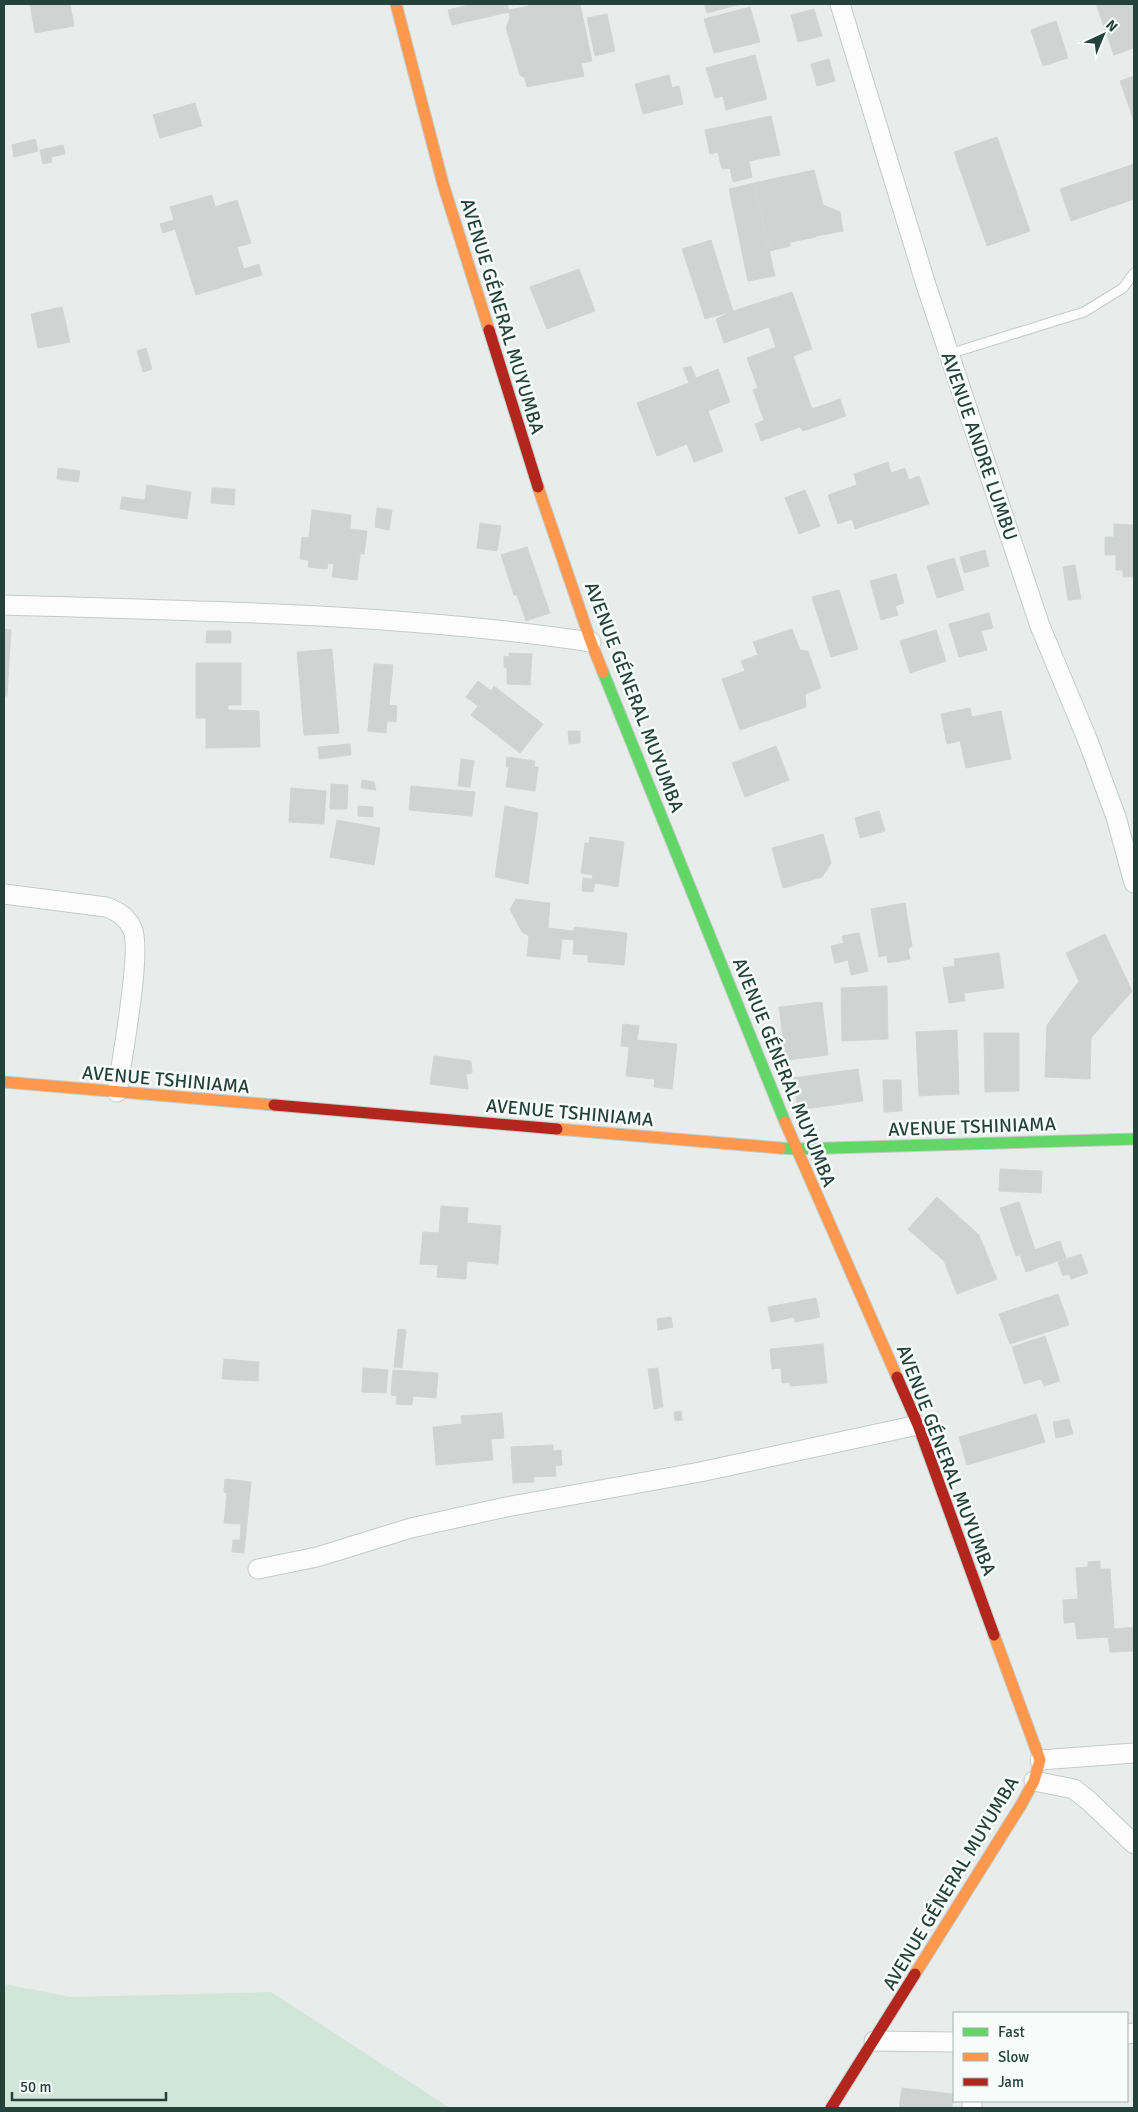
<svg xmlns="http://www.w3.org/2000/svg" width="1138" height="2112" font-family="Signika,sans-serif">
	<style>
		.green { fill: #d1e6d8 }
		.building { fill: #cfd4d2; stroke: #d1d6d4 }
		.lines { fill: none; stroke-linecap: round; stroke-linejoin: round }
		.lane-casing { stroke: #c5cac8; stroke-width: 11 }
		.street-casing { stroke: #c5cac8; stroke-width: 21 }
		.fast-casing { stroke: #c3cbc8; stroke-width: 13 }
		.slow-casing { stroke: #c3cbc8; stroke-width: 13 }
		.jam-casing { stroke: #c3cbc8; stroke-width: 13 }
		.lane { stroke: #fcfcfc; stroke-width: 9 }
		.street { stroke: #fcfcfc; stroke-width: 19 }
		.fast { stroke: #63d668; stroke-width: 11 }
		.slow { stroke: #ff974d; stroke-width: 11 }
		.jam { stroke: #b3261e; stroke-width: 11 }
		.labels { text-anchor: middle; stroke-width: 5; stroke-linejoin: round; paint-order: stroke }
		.street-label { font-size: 19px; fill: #24423a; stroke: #f7fbf9 }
	</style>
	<rect width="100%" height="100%" fill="#e8edeb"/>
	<!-- green -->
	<path class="green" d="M4,1984L71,1997L271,1992L450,2108H4Z"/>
	<!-- building -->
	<path class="building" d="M30,4H70L74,26L35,33Z
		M473,4H507L509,10L529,6V4H580L592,61L581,63L584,76L527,87L525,78L520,75L506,28L510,17L509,12L452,25L448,10Z
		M704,4H741L707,13Z
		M1096,4H1134V48L1114,55Z
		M750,7L760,42L714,53L704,19Z
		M814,9L822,36L798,42L791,15Z
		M607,14L615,51L595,56L587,18Z
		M1056,21L1068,58L1043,66L1031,30Z
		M755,55L767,99L726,110L723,96L715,98L706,68Z
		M829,59L835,81L817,86L811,64Z
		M669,75L672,88L679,86L683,104L643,114L635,84Z
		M1134,76V121L1120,81Z
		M195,103L202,126L160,138L153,115Z
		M771,116L780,155L749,161L752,177L733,182L730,168L722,169L718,152L710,154L705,130Z
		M997,137L1030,231L987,246L954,152Z
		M35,139L38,151L14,157L12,145Z
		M63,145L65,154L51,157L52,162L43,164L40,150Z
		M1134,164V199L1071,221L1060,189Z
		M814,170L823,205L840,212L843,231L816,236L814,231L816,237L790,242V246L770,251L754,183Z
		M754,183L775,276L748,281L729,189Z
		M212,195L215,207L237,200L251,243L237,247L244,269L259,264L262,275L196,295L175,229L163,233L160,224L174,220L170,207Z
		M711,240L733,311L705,319L682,249Z
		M579,269L595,311L547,329L530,287Z
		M792,292L812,349L793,356L812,409L840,399L846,416L803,431L800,427L761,441L755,424L764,420L753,390L758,388L747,358L776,347L769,327L724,343L716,319L733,311Z
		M62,307L70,342L38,348L31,314Z
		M146,348L152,369L143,372L137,351Z
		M691,366L696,378L718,369L730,402L708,411L723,451L694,462L687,444L657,456L637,403L689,383L683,368Z
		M888,462L891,473L905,468L909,480L919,476L929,504L855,529L852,519L838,524L828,495L857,485L854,474Z
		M58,468L80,471L78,482L57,479Z
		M147,485L191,492L187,519L120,509L122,497L145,500Z
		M212,488L235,489L234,505L211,503Z
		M805,490L820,526L799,534L785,498Z
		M377,508L392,510L389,530L375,527Z
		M312,510L351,515L350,529L367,531L364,554H360L357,580L332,577L334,564L328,563L327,569L308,567L309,560L300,559L302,537L309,538Z
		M480,523L501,526L497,551L477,548Z
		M1114,524L1134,525V577H1123V570H1116V555H1105V537H1114Z
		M527,547L550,613L526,621L517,595H514L501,555Z
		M985,550L989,566L964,573L960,557Z
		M954,558L964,590L937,598L927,566Z
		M1075,565L1081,599L1068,600L1063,567Z
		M896,574L904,603L895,606L898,615L881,620L870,581Z
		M839,590L858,649L831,657L812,597Z
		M989,613L993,628L981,631L987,650L959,657L949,624Z
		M4,629L11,630L7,696H4Z
		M792,629L800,650L808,651L821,688L805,694L806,707L740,730L722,679L745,671L741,661L758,655L753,642Z
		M936,630L946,661L910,673L900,641Z
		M207,631H231V643H206Z
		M332,649L339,733L304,735L297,652Z
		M509,653L532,654L530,685L507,684V668L504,667V656L509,657Z
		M196,663H241V705H228V710L259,711L260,747L206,748V718H196Z
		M374,664L393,665L389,705L397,706L396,722L387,721L386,733L368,731Z
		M478,681L491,691L494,686L543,724L520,753L471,715L478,706L466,697Z
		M970,708L972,717L1001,711L1011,759L966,768L960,741L947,744L941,714Z
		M568,731H580V743L569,744Z
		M350,744L351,755L319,759L318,747Z
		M776,746L789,780L745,797L732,763Z
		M507,757L535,761L534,767H538L535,791L506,787L509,767H506Z
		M461,759L474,761L470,787L458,786Z
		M362,780L374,782L376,790L361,788Z
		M331,784L348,785L347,809H330Z
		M411,786L475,792L472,816L409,810Z
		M291,788L326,791L324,824L289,822Z
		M358,806L373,807V817L358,816Z
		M505,806L538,813L528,884L495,877Z
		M879,811L885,831L860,838L855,818Z
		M337,820L380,828L374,865L330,857Z
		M823,834L831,863L822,877L783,888L772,848Z
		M590,837L624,842L618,887L595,883L593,892L582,891L583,878L592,879L593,875L581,873L585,843H589Z
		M516,899L550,903L548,928L573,931L575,927L627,933L624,965L588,962V955L573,954L574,940L562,939L560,959L527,956L529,936L522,932L510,909Z
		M905,903L912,946L908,949L910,959L888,963L887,955L879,957L871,909Z
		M859,933L868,971L851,975L848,960L835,963L831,946L844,943L842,936Z
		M1105,934L1132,991L1091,1038L1090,1079L1045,1077L1047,1025L1079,981L1066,953Z
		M999,953L1004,988L964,993L965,1001L949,1003L943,968L955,966L954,959Z
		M887,986L888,1039L842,1041L841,988Z
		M822,1002L828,1055L786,1060L779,1007Z
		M623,1024L639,1026L637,1040L677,1044L672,1089L654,1087L655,1079L626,1076L629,1047L621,1046Z
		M957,1030L959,1094L919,1096L916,1032Z
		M984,1033H1019V1091L985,1092Z
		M434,1056L471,1061L472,1073L466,1074L468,1089L430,1084Z
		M858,1069L863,1101L798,1110L793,1078Z
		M883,1080H901L902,1111L884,1112Z
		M1000,1169L1042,1171L1041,1193L999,1191Z
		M937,1197L979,1235L997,1279L957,1294L944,1261L908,1229Z
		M1019,1202L1035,1250L1016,1256L1000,1208Z
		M441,1206L468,1208L467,1223L501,1226L498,1264L467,1261L466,1279L437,1277L438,1265L420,1264L423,1232L439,1233Z
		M1060,1241L1066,1258L1026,1272L1020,1255Z
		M1081,1254L1088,1273L1071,1279L1069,1274L1063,1276L1058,1262Z
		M1058,1294L1069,1325L1010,1344L999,1314Z
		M816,1298L820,1317L795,1322L794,1317L771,1322L768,1307Z
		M671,1317L673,1327L658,1330L657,1319Z
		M398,1329L406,1330L402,1368L394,1367Z
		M1045,1336L1060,1381L1044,1386L1041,1379L1024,1384L1012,1347Z
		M823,1344L827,1383L790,1386V1382L782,1383L781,1368L772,1369L770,1349Z
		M224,1359L259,1362L258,1381L222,1379Z
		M363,1368L388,1370L386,1393L362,1392Z
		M658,1368L663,1407L654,1409L648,1369Z
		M393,1370L438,1373L436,1398L413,1396L412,1405L396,1404L397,1396L391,1395Z
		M681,1411L682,1420L675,1421L674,1412Z
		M502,1413L504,1438L491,1439L493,1460L436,1465L433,1427L462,1424L461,1416Z
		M1036,1414L1045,1442L967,1465L959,1437Z
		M1069,1419L1073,1434L1056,1438L1053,1422Z
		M553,1445V1451L561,1450L562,1465L555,1466L556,1476L533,1477L534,1482L513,1483L511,1447Z
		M225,1479L251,1482L244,1553L232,1552L233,1540H240L241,1524L224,1523L227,1493L224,1492Z
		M1100,1561V1569H1110L1114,1629L1134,1627V1651L1110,1652L1108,1637L1077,1639L1075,1622L1064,1623L1063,1600L1078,1599L1076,1568L1088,1567V1562Z
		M902,2088L953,2094L952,2108H899Z"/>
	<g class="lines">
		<defs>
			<path id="lane" d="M949,354L1084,312L1123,288L1134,273"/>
			<path id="street" d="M840,4L926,285L1040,626L1088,741L1116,817L1134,883
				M4,605C200,611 397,613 591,642
				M4,894L106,907C117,911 126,916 132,928C143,948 121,1064 117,1092
				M258,1569L317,1557L411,1528L506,1507L700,1472L918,1425
				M1040,1760L1134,1753
				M1034,1781L1074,1789L1089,1801L1134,1844
				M1127,2034L1134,2033
				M874,2041L954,2042
				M972,2101V2108"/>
			<path id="fast" d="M603,672L785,1122
				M780,1148L796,1149L1134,1139"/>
			<path id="slow" d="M396,4L443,184L489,330
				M538,487L591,642L603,672
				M4,1082L274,1105
				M785,1122L897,1377
				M557,1129L780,1148
				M915,1974L1021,1805L1034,1781L1040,1760L994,1635"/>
			<path id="jam" d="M489,330L538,487
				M274,1105L557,1129
				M897,1377L918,1425L994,1635
				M831,2108L915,1974"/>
		</defs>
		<!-- lane casing -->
		<use href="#lane" class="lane-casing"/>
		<!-- street casing -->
		<use href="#street" class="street-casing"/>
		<!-- fast casing -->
		<use href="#fast" class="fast-casing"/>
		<!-- slow casing -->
		<use href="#slow" class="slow-casing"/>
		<!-- jam casing -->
		<use href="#jam" class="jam-casing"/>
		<!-- lane -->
		<use href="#lane" class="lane"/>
		<!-- street -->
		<use href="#street" class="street"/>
		<!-- fast -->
		<use href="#fast" class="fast"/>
		<!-- slow -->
		<use href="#slow" class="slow"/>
		<!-- jam -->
		<use href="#jam" class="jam"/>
	</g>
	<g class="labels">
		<!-- street labels -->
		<g class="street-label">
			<text transform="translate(503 316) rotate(73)" y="7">AVENUE GÉNERAL MUYUMBA</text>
			<text transform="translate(980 446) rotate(71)" y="7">AVENUE ANDRE LUMBU</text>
			<text transform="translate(635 697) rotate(69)" y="7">AVENUE GÉNERAL MUYUMBA</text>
			<text transform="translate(785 1072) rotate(68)" y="7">AVENUE GÉNERAL MUYUMBA</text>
			<text transform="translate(166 1079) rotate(5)" y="7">AVENUE TSHINIAMA</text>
			<text transform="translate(570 1112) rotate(5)" y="7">AVENUE TSHINIAMA</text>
			<text transform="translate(972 1126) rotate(-2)" y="7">AVENUE TSHINIAMA</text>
			<text transform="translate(947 1460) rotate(69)" y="7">AVENUE GÉNERAL MUYUMBA</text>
			<text transform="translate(950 1883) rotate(-59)" y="7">AVENUE GÉNERAL MUYUMBA</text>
		</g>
	</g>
	<!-- border -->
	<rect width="1138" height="2112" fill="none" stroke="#24423a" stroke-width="10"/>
	<!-- legend -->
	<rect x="953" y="2012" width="175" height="90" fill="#f7fbf9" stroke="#a3b1ad"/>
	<rect x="963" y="2028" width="25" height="8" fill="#63d668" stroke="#a3b1ad"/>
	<text x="998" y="2037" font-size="15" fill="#24423a">Fast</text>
	<rect x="963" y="2053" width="25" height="8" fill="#ff974d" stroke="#a3b1ad"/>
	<text x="998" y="2062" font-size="15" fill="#24423a">Slow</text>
	<rect x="963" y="2078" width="25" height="8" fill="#b3261e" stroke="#a3b1ad"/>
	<text x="998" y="2087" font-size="15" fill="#24423a">Jam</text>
	<!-- north arrow -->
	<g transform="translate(1103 35) rotate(44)" stroke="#f7fbf9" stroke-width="4" paint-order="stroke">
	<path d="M0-4L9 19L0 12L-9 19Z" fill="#24423a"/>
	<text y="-8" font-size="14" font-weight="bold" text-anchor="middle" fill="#24423a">N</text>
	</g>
	<!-- scale -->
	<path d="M12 2092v8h154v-8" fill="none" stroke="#24423a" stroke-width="2.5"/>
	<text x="20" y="2092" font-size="15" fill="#24423a" stroke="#f7fbf9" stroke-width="4" paint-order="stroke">50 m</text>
</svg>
